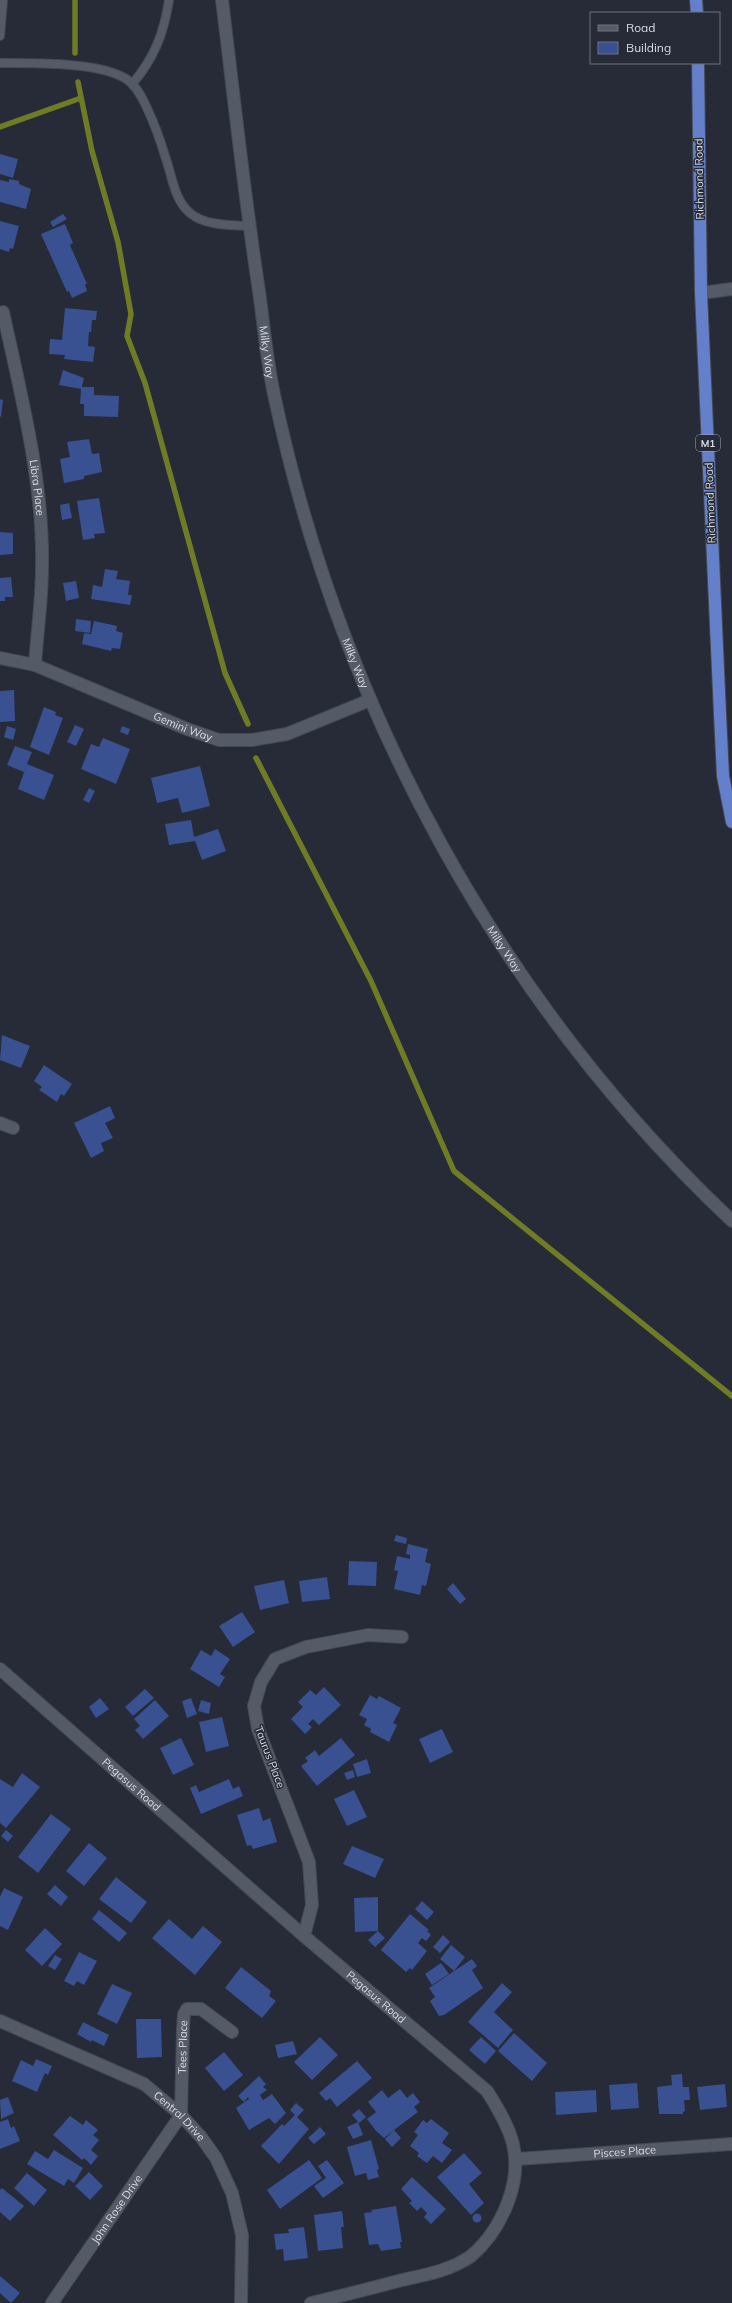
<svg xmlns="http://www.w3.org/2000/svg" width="732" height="2303" font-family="Mulish,sans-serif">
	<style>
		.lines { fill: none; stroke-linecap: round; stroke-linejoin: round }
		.stream { stroke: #707b25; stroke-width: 5.5 }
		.building { fill: #395091 }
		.service-casing { stroke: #444851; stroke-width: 10 }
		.minor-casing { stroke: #444851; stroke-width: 14 }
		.tertiary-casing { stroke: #444851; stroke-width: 14 }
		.trunk-casing { stroke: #444851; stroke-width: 14 }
		.service { stroke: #555a67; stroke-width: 8 }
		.minor { stroke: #555a67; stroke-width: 12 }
		.tertiary { stroke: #555a67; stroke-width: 12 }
		.trunk { stroke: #6480cb; stroke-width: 12 }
		.labels { text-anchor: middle; stroke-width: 3; stroke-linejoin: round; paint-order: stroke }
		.shield { fill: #262b37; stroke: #a3a7b0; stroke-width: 1 }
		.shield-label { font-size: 10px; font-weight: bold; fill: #d9dce4 }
		.street-label { font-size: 11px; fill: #d9dce4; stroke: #262b37 }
	</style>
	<rect width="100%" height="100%" fill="#262b37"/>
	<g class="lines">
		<!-- stream -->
		<path class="stream" d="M75,53V0
			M78,82L92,151L118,242L131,314L127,336L145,383L225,673L248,724
			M0,127L81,98
			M256,758L371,981L454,1171L732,1396"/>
	</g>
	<!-- building -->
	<path class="building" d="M0,154L18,159L13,178L0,174Z
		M9,179L19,181V184L31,189L26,209L0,202V180L9,182Z
		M63,214L67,219L53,227L50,222Z
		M0,221L19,226L13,249L10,248L9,252L0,249Z
		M65,224L73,243L70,245L87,284H85L87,291L72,298L69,291L67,292L41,234Z
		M65,308L97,311L96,320H92L91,332H89L88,346L95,347L93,362L64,359L65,355L49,354L50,339L62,340Z
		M63,370L84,378L82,387H94V395L119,396L118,417L84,416V404H80L81,389L59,385Z
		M0,399L3,400L1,417L0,416Z
		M89,439L92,454L99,453L102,472L84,476V479L64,483L60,459L70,457L67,442Z
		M99,498L105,533L94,534L95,538L83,540L77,501Z
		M69,503L72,518L62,520L60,505Z
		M0,532L13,533V554L0,555Z
		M105,569L118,571L116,579L130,581L128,595H132L130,605L91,599L93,585L102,587Z
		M11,577L13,597H5V601H0V578Z
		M76,581L79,598L66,601L63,583Z
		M76,619L91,621L90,633L75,631Z
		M94,621L117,626L116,631L123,633L120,649L112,648L111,651L82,644L84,633L91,634Z
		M14,690L15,721L0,722V691Z
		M44,707L56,712L55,715L63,718L49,755L30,747Z
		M75,725L84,729L76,746L67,742Z
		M7,726L16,729L13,740L4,737Z
		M122,726L130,729L128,735L120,732Z
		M103,738L130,749L116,784L81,769L91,744L99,747Z
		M15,746L32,752L27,764L54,775L44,800L18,789L26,767L24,772L7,765Z
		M200,766L210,806L182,813L178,798L157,803L151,778Z
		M89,788L95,791L89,803L83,800Z
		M191,820L194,837L218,829L226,851L202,860L195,841L169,845L165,824Z
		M2,1035L30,1046L21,1068L0,1060Z
		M44,1065L72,1084L64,1096L61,1094L57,1102L39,1090L42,1087L34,1081Z
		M110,1106L115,1118L105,1123L113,1138L101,1143L104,1151L91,1158L74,1123Z
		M396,1535L407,1538L406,1544L394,1541Z
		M408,1544L428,1549L425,1562L431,1564L426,1586L422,1585L420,1595L394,1589L398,1571L394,1570L397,1556L410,1559V1555L406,1554Z
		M349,1561L377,1562L376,1586L348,1585Z
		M327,1577L330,1599L302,1602L299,1581Z
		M284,1580L289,1603L260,1610L254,1586Z
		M453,1583L466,1599L460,1604L447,1589Z
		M242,1612L255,1632L233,1647L219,1626Z
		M215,1649L230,1659L220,1674L225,1677L219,1687L190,1669L201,1650L211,1656Z
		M324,1687L341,1705L319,1725L313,1719L308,1724L312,1727L305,1734L291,1719L303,1707L298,1702L310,1690L316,1695Z
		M145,1689L154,1698L133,1716L125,1707Z
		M370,1695L377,1699L379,1696L401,1708L393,1723L397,1725L389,1742L370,1732L371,1729L364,1725L367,1719L359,1715Z
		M100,1698L109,1709L96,1718L89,1707Z
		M191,1698L197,1714L187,1718L182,1701Z
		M155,1700L169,1716L143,1739L135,1730L140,1726L134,1719Z
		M201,1700L211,1703L209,1714L198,1711Z
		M222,1717L229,1746L206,1752L199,1722Z
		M442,1729L453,1752L430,1763L419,1739Z
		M181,1738L194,1765L173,1775L160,1748Z
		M341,1738L355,1755L317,1786L301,1766L308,1761L305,1758L315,1750L319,1756Z
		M367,1759L371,1773L357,1777L353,1764Z
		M353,1770L355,1777L347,1780L344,1773Z
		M22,1773L40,1787L6,1828L0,1823V1779L13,1787Z
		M229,1779L233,1789L239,1786L243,1796L201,1814L190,1788L196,1785L199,1792Z
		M354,1790L367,1817L347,1826L334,1799Z
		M259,1808L263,1821L270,1818L277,1842L253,1849L251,1845L247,1846L237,1815Z
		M51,1814L71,1829L38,1873L18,1857Z
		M6,1830L13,1836L8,1842L1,1836Z
		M89,1843L107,1858L84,1886L66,1871Z
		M352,1846L384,1859L375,1878L343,1864Z
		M116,1877L147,1902L131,1923L99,1899Z
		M55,1885L68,1897L61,1906L47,1894Z
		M4,1888L23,1897L8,1930L0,1926V1897Z
		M378,1897V1931L385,1938L375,1947L368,1940L378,1931L355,1932L354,1898Z
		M422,1901L434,1912L427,1920L415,1909Z
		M99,1910L127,1933L119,1942L92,1919Z
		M410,1914L429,1930L427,1931L431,1935L426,1941L422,1938L418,1943L427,1951L412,1970L410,1968L406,1972L381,1950Z
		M169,1919L192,1939L203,1926L222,1942L195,1975L152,1938Z
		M45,1928L62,1944L42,1966L25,1950Z
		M443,1935L450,1942L440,1953L433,1947Z
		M451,1945L465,1957L454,1971L440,1959Z
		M79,1952L97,1961L84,1985L77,1981L74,1986L64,1981Z
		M55,1955L62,1959L55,1970L48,1966Z
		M472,1959L477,1966L472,1970L483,1988L444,2015L439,2016L430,2001L435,1997L429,1988Z
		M441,1963L449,1974L432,1985L425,1974Z
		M241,1967L271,1991L269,1996L276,2001L262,2018L225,1988Z
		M502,1983L512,1992L494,2012L513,2030L498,2048L468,2022Z
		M112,1984L132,1993L117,2024L97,2014Z
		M136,2019H161L162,2057L137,2058Z
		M83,2022L109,2035L104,2046L92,2040L91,2042L77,2034Z
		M514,2033L547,2063L532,2081L498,2051Z
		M320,2037L338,2055L312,2080L294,2062Z
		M481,2037L496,2051L485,2064L469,2050Z
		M293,2041L297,2054L278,2058L275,2045Z
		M224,2052L243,2075L224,2091L205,2068Z
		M36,2059L52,2066L48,2075L45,2073L37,2092L12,2081L21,2060L33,2066Z
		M357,2061L372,2078L337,2107L330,2098L326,2101L319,2093Z
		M682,2074L683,2087H689L690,2100H684L685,2111L683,2112V2114H659L657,2087L672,2085L671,2075Z
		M259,2076L266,2084L263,2087L267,2090L260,2095L263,2100L272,2094L286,2113L275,2124L269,2118L249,2130L236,2108L249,2099L248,2097L244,2102L238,2096Z
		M637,2083L639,2108L611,2110L609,2085Z
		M725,2084L727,2107L700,2110L697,2087Z
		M400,2089L407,2098L413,2093L420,2102L414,2107L418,2112L394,2130L401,2138L392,2147L385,2139L393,2131L384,2138L376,2131L367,2119L376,2112L368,2102L382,2090L388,2098Z
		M596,2090L597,2112L556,2115L555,2092Z
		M8,2097L14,2113L1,2119L0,2100Z
		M296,2103L304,2110L297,2117L309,2129L279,2164L261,2146L282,2124L284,2126L295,2115L290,2110Z
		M359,2109L366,2117L359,2123L352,2115Z
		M70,2116L83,2125L86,2120L98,2130L93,2135L99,2140L91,2150L98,2156L91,2165L84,2158L82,2160L53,2135Z
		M8,2119L11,2128L14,2126L20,2141L0,2149V2122Z
		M431,2119L449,2133L442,2143L452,2150L442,2163L433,2156L427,2163L417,2156L419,2153L410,2146L418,2135L414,2132L423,2120L427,2123Z
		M358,2122L363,2135L353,2139L347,2127Z
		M320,2127L326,2134L314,2144L308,2138Z
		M371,2140L379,2169L377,2170L379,2177L368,2180L366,2173L355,2176L347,2147Z
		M54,2150L83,2168L74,2183L68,2179L64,2186L27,2164L35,2151L48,2159Z
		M464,2153L482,2173L469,2184L484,2203L471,2215L437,2177Z
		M309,2160L322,2178L280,2209L267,2190Z
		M327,2160L344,2183L323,2198L314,2186L326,2178L318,2166Z
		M89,2172L103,2186L90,2200L75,2186Z
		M27,2173L47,2190L34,2206L14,2188Z
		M412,2177L446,2209L431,2224L424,2217L427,2213L421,2207L417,2211L409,2203L412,2201L401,2189Z
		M2,2188L24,2206L10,2221L0,2212V2190Z
		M396,2206L402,2242H400L401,2248L381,2251L378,2244L369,2245L364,2213L372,2212L371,2210Z
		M342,2211L344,2227H341L343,2248L318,2251L314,2215Z
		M472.5 2218a4.5 4.5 0 1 1 9 0a4.5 4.5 0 1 1-9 0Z
		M304,2227L308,2258L284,2261L283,2249L276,2250L274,2234L289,2233L288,2229Z
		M0,2276L20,2293L11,2303L0,2293Z"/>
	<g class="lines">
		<defs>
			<path id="service" d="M0,36L3,0
				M0,63C33,63 95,62 123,77C135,83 142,97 147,108C154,123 160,139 165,156C172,175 174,200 190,213C205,226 231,225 249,226
				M132,84C154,59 164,33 169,0"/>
			<g id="minor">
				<path d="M701,293L732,289"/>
				<path id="s1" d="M3,312C21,395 44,483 42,568C42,600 37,633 35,665"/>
				<path id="s2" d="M0,658L35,665L187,729L219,740H252L287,734L370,700"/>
				<path d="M0,1123L13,1128"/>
				<path id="s3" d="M0,1669L304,1936L487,2091C511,2129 525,2156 508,2202C500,2223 489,2241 471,2256C452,2270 425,2275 402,2280C372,2288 341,2296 311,2303"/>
				<path d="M304,1936L312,1905L309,1862L258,1729L254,1706L261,1682L275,1659L306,1647L368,1635L402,1637"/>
				<path id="s4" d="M0,2021L144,2084L181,2115L201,2137L216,2158L232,2193L242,2235L241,2303"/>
				<path id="s5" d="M517,2159L732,2144"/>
				<path id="s6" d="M52,2303L181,2115L183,2028L184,2014L187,2009H201L232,2032"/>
			</g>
			<g id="tertiary">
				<path id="s7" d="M222,0C234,97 244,194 259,291C264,327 267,364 275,399C342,711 499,1001 732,1221"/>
			</g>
			<path id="trunk" d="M696,0L697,13
				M698,63L701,293L720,714L723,776L732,822"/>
		</defs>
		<!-- service casing -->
		<use href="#service" class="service-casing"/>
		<!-- minor casing -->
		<use href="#minor" class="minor-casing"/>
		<!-- tertiary casing -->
		<use href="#tertiary" class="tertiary-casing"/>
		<!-- trunk casing -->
		<use href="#trunk" class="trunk-casing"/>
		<!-- service -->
		<use href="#service" class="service"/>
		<!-- minor -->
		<use href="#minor" class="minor"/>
		<!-- tertiary -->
		<use href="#tertiary" class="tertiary"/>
		<!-- trunk -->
		<use href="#trunk" class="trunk"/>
	</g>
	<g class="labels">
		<!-- shield labels -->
		<rect class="shield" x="696" y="435" width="24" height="16" rx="3"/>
		<g class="shield-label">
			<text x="708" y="447">M1</text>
		</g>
		<!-- street labels -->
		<g class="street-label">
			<text transform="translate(699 179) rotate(-91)" y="4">Richmond Road</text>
			<text dy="4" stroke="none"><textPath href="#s7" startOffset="355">Milky Way</textPath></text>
			<text dy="4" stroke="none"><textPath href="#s1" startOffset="179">Libra Place</textPath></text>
			<text transform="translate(710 503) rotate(-92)" y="4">Richmond Road</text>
			<text dy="4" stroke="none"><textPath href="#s7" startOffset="679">Milky Way</textPath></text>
			<text dy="4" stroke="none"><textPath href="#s2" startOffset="196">Gemini Way</textPath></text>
			<text dy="4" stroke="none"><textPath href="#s7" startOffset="1002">Milky Way</textPath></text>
			<text transform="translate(270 1757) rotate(69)" y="4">Taurus Place</text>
			<text dy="4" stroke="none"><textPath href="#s3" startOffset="175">Pegasus Road</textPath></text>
			<text dy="4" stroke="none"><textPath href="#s3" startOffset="499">Pegasus Road</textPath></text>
			<text dy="4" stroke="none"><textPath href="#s6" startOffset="296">Tees Place</textPath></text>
			<text dy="4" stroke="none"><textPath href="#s4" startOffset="205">Central Drive</textPath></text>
			<text dy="4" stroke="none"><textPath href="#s5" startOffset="108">Pisces Place</textPath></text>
			<text dy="4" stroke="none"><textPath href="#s6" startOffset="114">John Rose Drive</textPath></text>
		</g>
	</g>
	<!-- legend -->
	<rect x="590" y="12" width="130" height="52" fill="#262b37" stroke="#6e727c"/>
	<rect x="598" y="25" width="20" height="6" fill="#555a67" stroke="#6e727c"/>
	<text x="626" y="32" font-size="12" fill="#d9dce4">Road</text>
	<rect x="598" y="42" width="20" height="12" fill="#395091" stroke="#6e727c"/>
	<text x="626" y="52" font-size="12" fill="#d9dce4">Building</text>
</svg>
